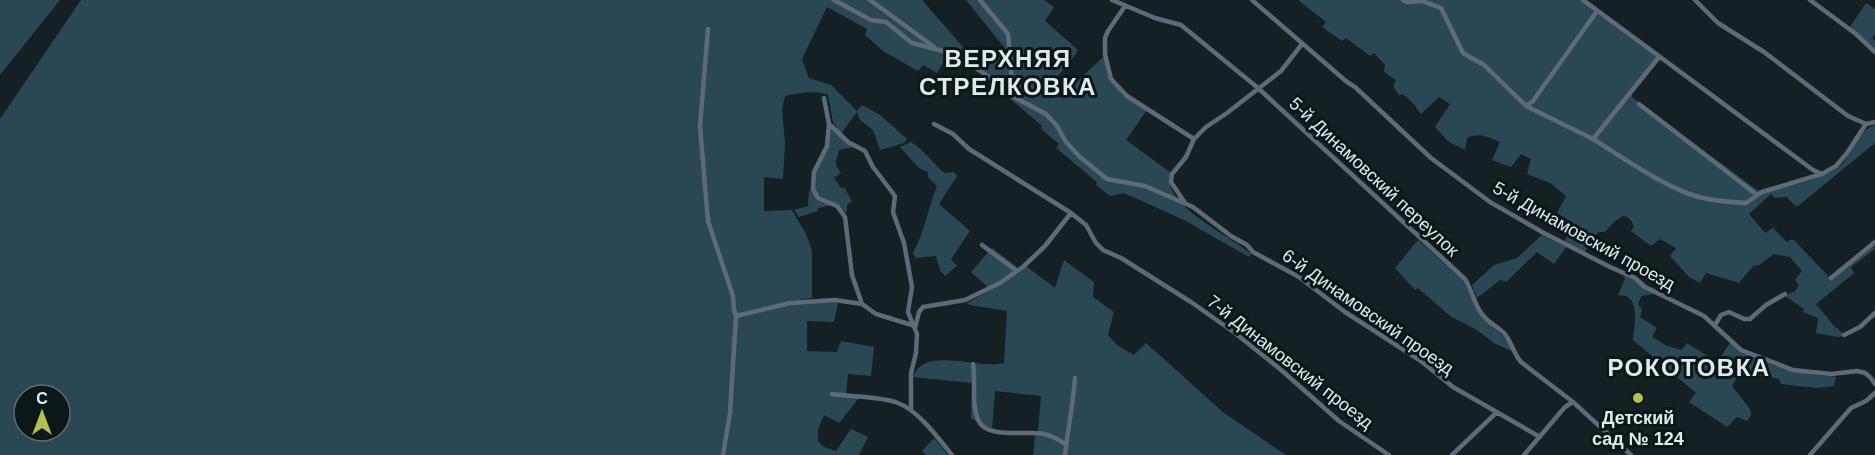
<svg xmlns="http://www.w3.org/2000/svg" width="1875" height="455" font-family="Helvetica,sans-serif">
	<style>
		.green { fill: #2a4854; fill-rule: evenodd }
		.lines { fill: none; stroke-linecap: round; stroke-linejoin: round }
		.minor { stroke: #5e6a75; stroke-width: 4.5 }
		.poi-dot { fill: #b4c24a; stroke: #0c171a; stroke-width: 2 }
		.labels { text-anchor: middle; stroke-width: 6; stroke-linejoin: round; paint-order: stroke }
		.street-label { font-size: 18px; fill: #e2e9ec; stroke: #0c171a }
		.poi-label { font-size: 18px; font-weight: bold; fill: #e2e9ec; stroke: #0c171a }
		.district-label { font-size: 24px; font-weight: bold; letter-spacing: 1.5px; fill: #e2e9ec; stroke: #0c171a }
	</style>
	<rect width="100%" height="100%" fill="#152024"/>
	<!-- green -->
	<path class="green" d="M0,0H60L0,75Z
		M81,0H922L983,70L1007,51L966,0H1044L1054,7L1045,21L1078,50L1069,64L1046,88L1060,98L1104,56L1112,82L1147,110L1126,140L1171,173C1158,203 1233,237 1251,254L1249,257L1184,220L1124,193L1110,196L1096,185L1097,182L1056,148L1059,144L1041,129L1042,126L979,72L945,59L937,73L923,65L918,71L883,51L865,35L867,29L827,7L802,59L809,78L831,85L857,111L862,105L880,115L907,139L904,143L880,150L873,130L860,120L857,112L841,134L833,122L828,95C815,90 799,93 785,96L782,110L785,143L783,179L764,177V211L792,210L806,234L812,251V298L789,301L838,303L834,322L807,321V351L837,352L841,341L874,347L871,376L848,374L846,393L858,395V399L839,423L824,415L818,429V441L824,447L836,451L851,429L868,437L859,455H0V119ZM24,395H60V431H24Z
		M1298,0H1586L1660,57L1659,61L1632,93V97L1757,190C1780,189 1826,180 1842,164C1853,153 1858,130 1875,125V143L1798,206L1797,205L1795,206L1787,197L1775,198L1771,194L1749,214L1765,233L1773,228L1787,242L1790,240H1794L1831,279L1874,246L1875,249L1851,267L1854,273L1816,304L1834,326L1844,334V336L1837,337L1816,333L1818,318L1803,312L1804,309L1785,296L1796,290L1799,285L1795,280L1802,271L1790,257L1774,254L1759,265L1753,266L1739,283L1706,273L1700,283L1689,277L1670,256L1676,248L1660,239L1651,246L1631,231L1634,227L1631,220L1624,215L1614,222L1605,232H1598L1585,252L1565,241L1573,223L1557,213L1566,196L1550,183L1527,174L1531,159L1521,154L1511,167L1492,160L1500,142C1488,137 1479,132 1467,138L1465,150L1449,142L1435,127L1450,104L1439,97L1421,114L1413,103L1403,94L1399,95L1393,86L1396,80L1384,72L1385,65L1374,53L1370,56L1346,38L1342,41L1322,27L1326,22Z
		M1866,3L1875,9V34L1872,38L1875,41V49L1850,27Z
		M830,127L854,147L839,150C837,163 832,160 841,173L834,178L842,189L844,187L852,201L847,205V211L845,213L832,205L818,208V211L799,217L794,210L808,206L809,191L815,188V173L826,152Z
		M911,142C924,150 933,163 944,173L954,172L957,176L939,204L970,231L951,259L957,266L945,276L940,270L936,256L916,258L913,253C925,231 928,208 937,186L928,177V172L919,168L900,147Z
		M1542,235L1566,247L1554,264L1537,252L1506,282L1500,280L1477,298L1472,285L1494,265L1517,258Z
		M1418,240L1464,281L1476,307L1511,345V351L1494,343L1477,330L1450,316L1418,288L1415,290L1395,268Z
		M992,248L1017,267L1009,275L989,288L971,272Z
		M1064,260L1094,282L1093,297L1114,312L1108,335L1117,345L1134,355L1146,343L1224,413L1286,455H1033L1035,437L1038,431L1041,396L995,391L992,428L979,423L971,418L972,383L913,377C924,345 979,370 1004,363L1007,311L970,305L967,303L1000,285L1026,266L1055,288Z
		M1623,276L1629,277L1654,294L1641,296L1638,305L1642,309L1640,317L1657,328L1652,337L1667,346L1682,350L1687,343L1717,362L1730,343C1760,366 1799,374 1836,377L1834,386L1817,388L1781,384L1779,379L1741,372L1732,386L1750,409L1751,415L1747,421L1737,417L1727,427L1689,402L1696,393L1633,340C1634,329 1639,304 1628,297C1625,295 1621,296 1618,295L1625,279Z
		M934,438L948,455H926L922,451Z"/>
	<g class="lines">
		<!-- minor -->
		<path class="minor" d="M834,0L871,20L886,22L912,43L954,54L982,72L1012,96L1046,114L1057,126L1066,142L1080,157L1107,179L1145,186L1193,207L1231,236L1247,245L1253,252L1299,277L1345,312L1421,361L1453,387L1540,437
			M870,0L934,47
			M980,0L1008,34L1013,93L1012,96
			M1112,0L1155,18L1181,25L1258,88L1465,279C1472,290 1474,304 1482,314C1487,322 1497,326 1504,333C1512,342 1513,353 1521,362L1573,402L1631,455
			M1252,0L1347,82L1355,87L1431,158L1490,202L1542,232L1610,267L1635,278L1645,287L1704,316L1741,350L1793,370L1831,374L1857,371L1865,373L1870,377L1875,384
			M1403,0L1406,2L1422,1L1441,8L1463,53L1484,65L1526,106L1593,139
			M1583,0L1813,170L1822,174
			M1695,0L1718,23L1764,52L1848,116L1866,124L1875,122
			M1810,0L1856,34L1875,52
			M1125,6L1108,31L1105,38V54L1111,79L1127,96L1194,139
			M708,29L700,126L708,221L733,296L734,310L736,316L730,413L723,455
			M1659,57L1593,139C1622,157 1663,186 1695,196C1712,201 1729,202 1746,203L1762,192L1822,174L1836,166L1847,153L1866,124
			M824,98L829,124L848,142L865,151L873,167L895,196L893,212L904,243L912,287L908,312L917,334L916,353L911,373V409
			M1639,104L1757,195
			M1526,106L1533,101L1597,11
			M829,124L827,146L814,172L813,189L818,198L837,206L845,217L852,275L862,304
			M934,124L953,134L969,149L1071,213L1086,225L1096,243L1103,250L1121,258L1191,302L1235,333L1280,369L1339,421L1389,455
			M1185,203L1171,182L1172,174L1186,157L1194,139L1206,127L1227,113L1281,71L1302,44
			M982,245L1017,271
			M1831,278L1875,242
			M736,316L790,303L835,300L862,304L876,314L912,325
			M1715,325L1721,315L1729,312L1744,319H1750L1766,305L1785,294
			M915,328L919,312L923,307L965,300L1000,283L1024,266L1045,246L1071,213
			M1844,335L1860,327L1875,313
			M973,364C976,381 971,403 978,420C987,440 1027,430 1044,434C1052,435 1059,440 1065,444
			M832,394C850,397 881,396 898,403C919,411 938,438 952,455
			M1065,455C1068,429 1073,404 1075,378
			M1452,455L1496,413
			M1524,455L1565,407L1573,402
			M1810,455L1851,408L1866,401L1875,393"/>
	</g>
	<!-- markers -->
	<circle class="poi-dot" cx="1638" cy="398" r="6"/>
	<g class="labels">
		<!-- street labels -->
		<g class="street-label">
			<text transform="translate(1374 177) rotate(43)" y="6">5-й Динамовский переулок</text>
			<text transform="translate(1584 236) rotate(29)" y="6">5-й Динамовский проезд</text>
			<text transform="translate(1368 312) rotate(35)" y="6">6-й Динамовский проезд</text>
			<text transform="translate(1290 362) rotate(38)" y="6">7-й Динамовский проезд</text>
		</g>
		<!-- poi labels -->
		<g class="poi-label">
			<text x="1638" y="424">Детский<tspan x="1638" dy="21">сад № 124</tspan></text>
		</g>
		<!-- district labels -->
		<g class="district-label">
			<text x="1008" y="67">ВЕРХНЯЯ<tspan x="1008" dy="28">СТРЕЛКОВКА</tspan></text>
			<text x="1689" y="376">РОКОТОВКА</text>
		</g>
	</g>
	<!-- north arrow -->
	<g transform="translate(42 413)"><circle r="28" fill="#0c171a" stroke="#626b6e" stroke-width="1.5"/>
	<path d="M0-4.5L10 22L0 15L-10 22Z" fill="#b4c24a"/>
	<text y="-9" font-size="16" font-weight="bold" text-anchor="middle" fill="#e2e9ec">С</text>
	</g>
</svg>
